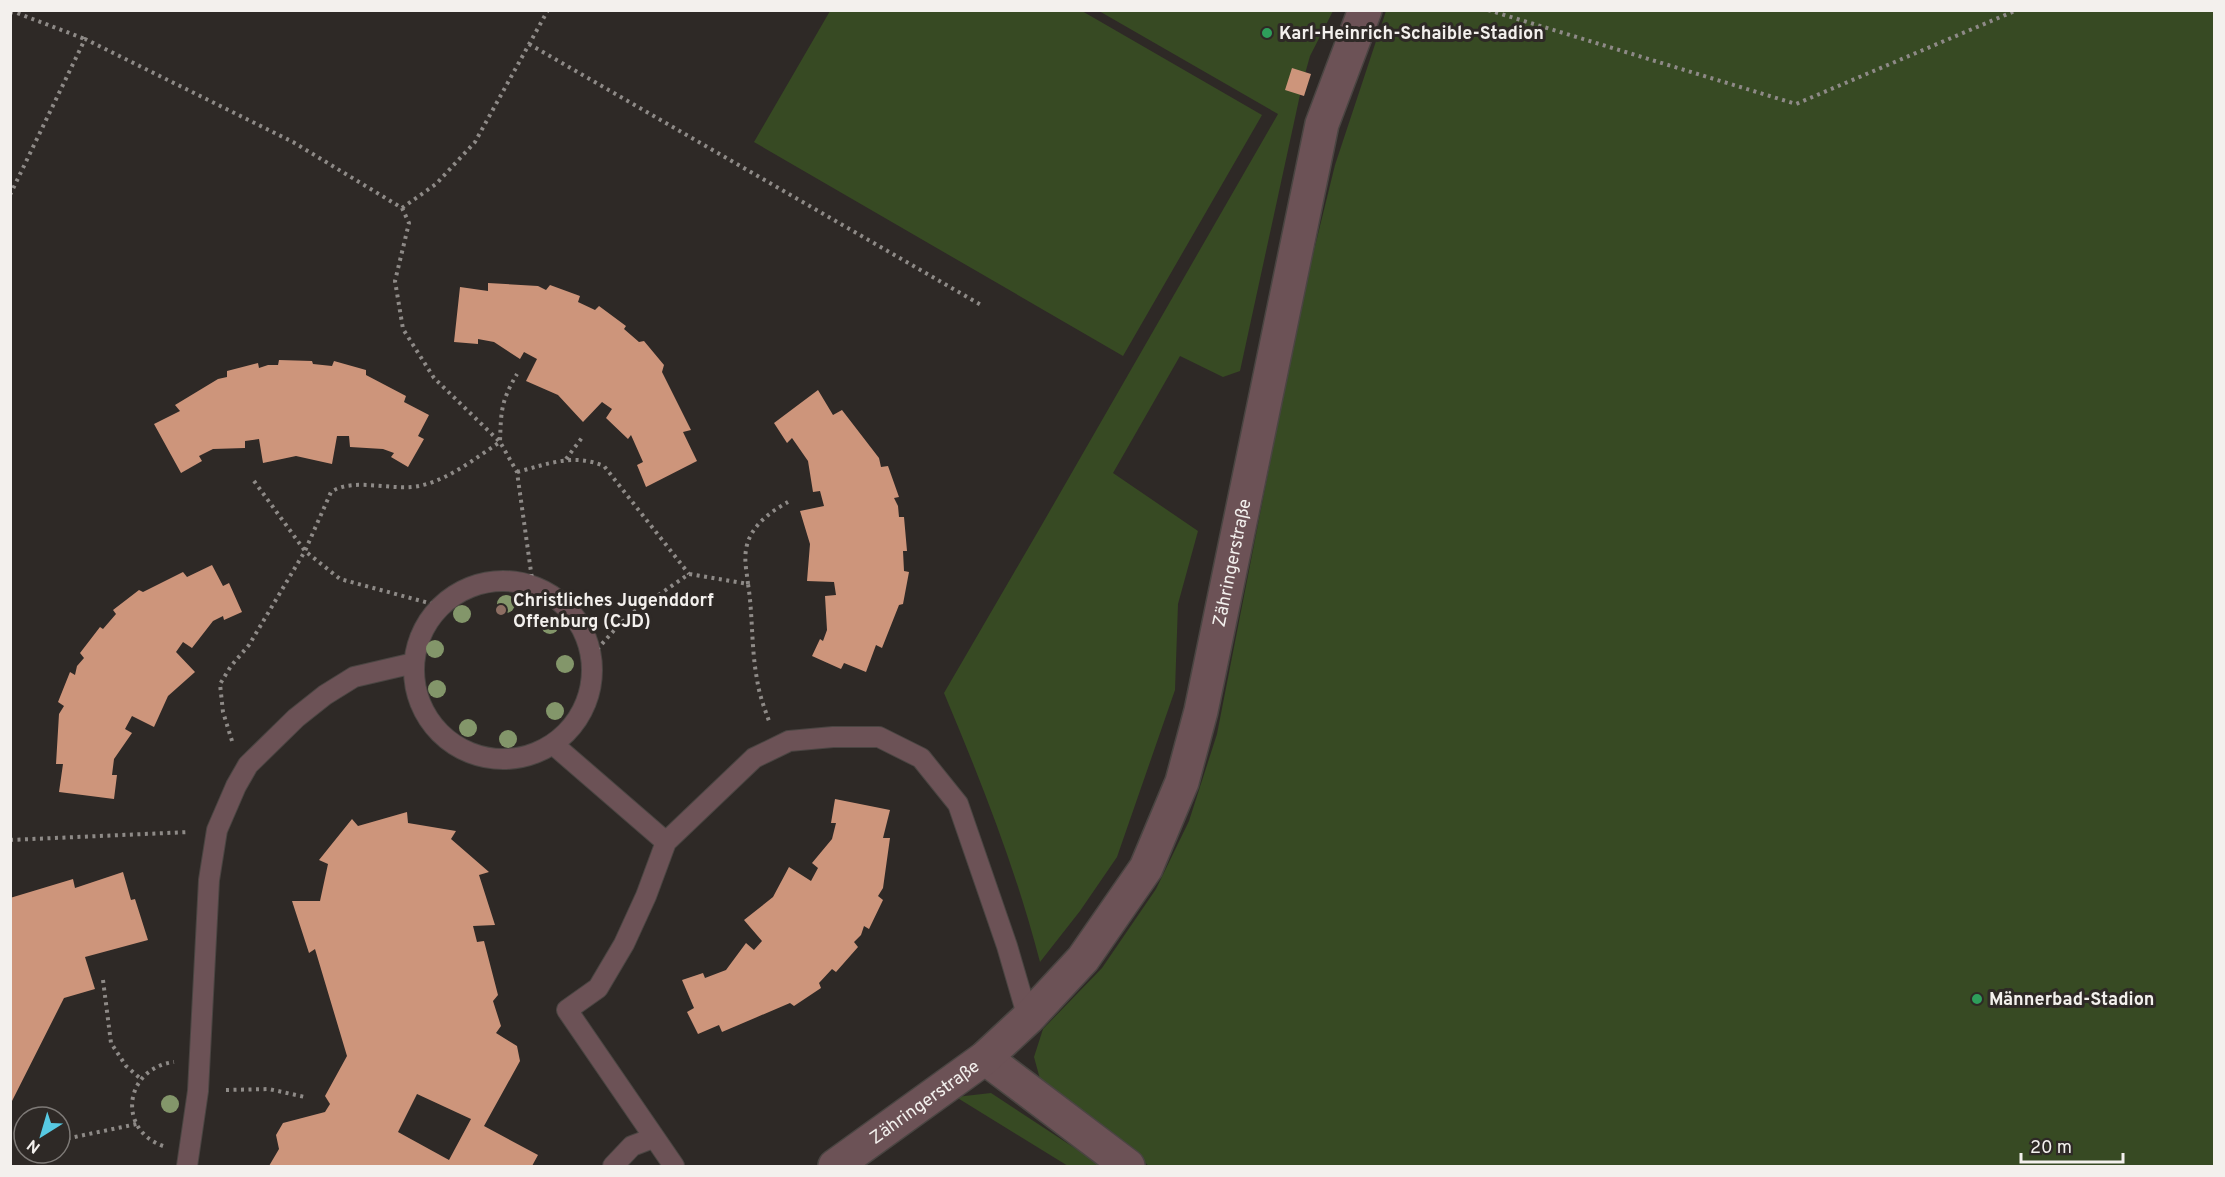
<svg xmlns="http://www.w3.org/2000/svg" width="2225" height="1177" font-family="Overpass,sans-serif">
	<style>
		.green { fill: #374a23 }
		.building { fill: #cd957b; fill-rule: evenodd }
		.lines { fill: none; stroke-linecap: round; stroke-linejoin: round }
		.service-casing { stroke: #4a4542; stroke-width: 22 }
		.minor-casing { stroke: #4a4542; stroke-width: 36 }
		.path { stroke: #8e8a87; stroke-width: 4; stroke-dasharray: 3 4.5; stroke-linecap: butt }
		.service { stroke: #6c5256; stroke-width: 20 }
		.minor { stroke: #6c5256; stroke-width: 33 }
		.tree { fill: #83966a }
		.leisure-dot { fill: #2e9e5b; stroke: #2e2926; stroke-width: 2 }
		.education-dot { fill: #8d6e63; stroke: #2e2926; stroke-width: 2 }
		.labels { text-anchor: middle; stroke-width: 6; stroke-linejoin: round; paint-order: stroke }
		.poi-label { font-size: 18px; font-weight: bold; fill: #f3f0ed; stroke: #2e2926; text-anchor: start }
		.street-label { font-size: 18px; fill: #f3f0ed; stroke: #2e2926 }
	</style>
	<rect width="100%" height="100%" fill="#2e2926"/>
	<!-- green -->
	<path class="green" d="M830,11H1082L1262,115L1123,356L754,142Z
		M1099,11H1333L1310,56L1303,81L1240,371L1223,377L1180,356L1113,473L1198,531L1178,604L1175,690L1117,857L1080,911L1040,962C1016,869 981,781 944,693L1040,528L1278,114Z
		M1386,11H2214V1166H1149L1061,1100L1040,1079L1034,1057L1043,1029L1102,968L1156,889L1189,821L1217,734L1302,299L1335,165Z
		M991,1093L1102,1166H1068L956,1097Z"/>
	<!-- building -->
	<path class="building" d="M1292,68L1311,74L1304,96L1285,90Z
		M488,283L538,286L546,290L550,285L580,296L578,302L595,310L599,306L626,326L624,329L639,342L644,341L664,365L662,372L691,430L683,432L697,461L646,487L637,465L643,462L631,435L628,439L606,418L612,409L602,402L583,422L558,395L526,381L537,359L524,352L520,359L494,342L478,339V344L454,342L460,287L488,291Z
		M279,360L312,361L313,364L332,366L334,361L366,370V375L406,396L404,402L429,415L418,436L424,439L408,467L391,457L394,453L383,449L350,447L349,436H337L332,464L296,456L263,463L259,439L245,441V448L213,449L199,456L202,461L181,473L154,424L180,411L175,405L218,379L227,377V371L258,363L259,368L268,365H278Z
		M818,390L833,415L842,410L879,458L881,467L888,466L899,497L894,498L898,506L899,517H904L907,551H903L904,571L909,572L903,604L899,605L882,648L876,645L866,672L844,663L841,669L812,656L820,639L823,641L827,630L825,596L836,595L834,582L807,581L810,544L800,511L824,506L820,491L813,492L808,461L792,438L787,443L774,423Z
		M212,565L223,586L229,583L242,612L224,620L223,616L213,621L192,648L183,642L176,652L195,672L168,696L154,727L132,716L125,729L132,733L114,759L112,775H117L114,799L59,792L63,764H56L59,714L64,706L58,702L70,672L75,675L77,666L84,658L80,653L100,627L103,629L116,614L113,610L139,590L143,592L183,572L187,577Z
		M835,799L890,810L883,838H890L883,888L878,896L883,900L869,929L864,926L861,935L854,942L858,947L836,972L832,969L819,983L821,988L794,1006L790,1003L722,1032L719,1025L698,1034L687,1012L694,1008L682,980L703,973L705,978L726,970L746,943L754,950L762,941L744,920L773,897L789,867L811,881L818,868L812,863L832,839L836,823H831Z
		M407,812L408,823L456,831L451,839L489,872L479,875L495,925L473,926L477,942L484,941L498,995L493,1001L501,1026L496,1033L517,1046L520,1061L484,1126L538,1155L532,1166H269L279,1149L276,1135L283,1123L325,1112L330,1104L325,1096L347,1056L315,949L309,953L292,901H320L328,864L319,860L352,819L358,826ZM417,1094L471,1119L449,1160L398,1132Z
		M123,872L131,900L135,899L148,940L85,957L95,989L64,998L10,1105V898L73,879L75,888Z"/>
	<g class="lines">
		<defs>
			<path id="service" d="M414 670a89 89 0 1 1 178 0a89 89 0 1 1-178 0Z
				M554,745L666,842
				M187,1166L198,1091L209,880L217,830L236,786L248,765L296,718L325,695L354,677L414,663
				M613,1166L632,1146L653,1138
				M674,1166L567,1010L598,988L624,944L646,896L666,842L754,758L789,741L833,737H879L921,758L958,804L1007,946L1028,1018"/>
			<g id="minor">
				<path d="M985,1058L1128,1166"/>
				<path id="s1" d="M835,1166L985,1058L1028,1018L1083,959L1146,868L1182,782L1201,711L1322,124L1365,10"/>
			</g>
		</defs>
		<!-- service casing -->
		<use href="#service" class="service-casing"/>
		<!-- minor casing -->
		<use href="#minor" class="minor-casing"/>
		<!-- path -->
		<path class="path" d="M1488,10L1796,104L2017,10
			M10,12L17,13L85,39
			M529,44L983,306
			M10,195L85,39L293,142L402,208L409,223L395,281L403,329L434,378L500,442L517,472L533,586
			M402,208L436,184L475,142L548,10
			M566,459L584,435
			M517,472C548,464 573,453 604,466L689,574
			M254,481L305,551L340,579L440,606
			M748,584C747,573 744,561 746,550C749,527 770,512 788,502
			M592,655L625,618L689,574L748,584C753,615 751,648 757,679C759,694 764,707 769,721
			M232,741L223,712L220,684L231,666L249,645L305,551L331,492C355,476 395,493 423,485C451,478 477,457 500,442C501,411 501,401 517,374
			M10,840L189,832
			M103,980L111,1043L126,1066L141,1079
			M226,1090L269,1089L305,1097
			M60,1140L137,1124
			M163,1146C116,1129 125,1068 174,1062
			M22,1147H24"/>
		<!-- service -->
		<use href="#service" class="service"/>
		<!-- minor -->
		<use href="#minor" class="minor"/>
	</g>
	<!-- trees -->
	<g class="tree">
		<circle cx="506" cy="604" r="9"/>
		<circle cx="462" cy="614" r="9"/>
		<circle cx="550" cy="625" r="9"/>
		<circle cx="435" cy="649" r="9"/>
		<circle cx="565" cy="664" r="9"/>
		<circle cx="437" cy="689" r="9"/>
		<circle cx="555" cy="711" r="9"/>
		<circle cx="468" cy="728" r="9"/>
		<circle cx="508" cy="739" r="9"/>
		<circle cx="170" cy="1104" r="9"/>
	</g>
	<!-- markers -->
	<g class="leisure-dot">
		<circle cx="1267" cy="33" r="6"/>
		<circle cx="1977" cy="999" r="6"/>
	</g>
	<circle class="education-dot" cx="501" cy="610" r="6"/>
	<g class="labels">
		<!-- poi labels -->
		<g class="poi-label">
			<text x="1279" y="39">Karl-Heinrich-Schaible-Stadion</text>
			<text x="513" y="606">Christliches Jugenddorf<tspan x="513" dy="21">Offenburg (CJD)</tspan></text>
			<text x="1989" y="1005">Männerbad-Stadion</text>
		</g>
		<!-- street labels -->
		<g class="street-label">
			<text dy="6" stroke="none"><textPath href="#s1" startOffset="753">Zähringerstraße</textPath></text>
			<text dy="6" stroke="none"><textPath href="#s1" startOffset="110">Zähringerstraße</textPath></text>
		</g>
	</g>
	<!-- border -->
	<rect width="2225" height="1177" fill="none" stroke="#f3f0ed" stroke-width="24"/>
	<!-- north arrow -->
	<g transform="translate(42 1135) rotate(217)"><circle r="28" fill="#2e2926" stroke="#7d7976" stroke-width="1.5"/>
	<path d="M0-4.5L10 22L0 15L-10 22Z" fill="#57c9e2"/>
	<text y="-9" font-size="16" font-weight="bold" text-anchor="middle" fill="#f3f0ed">N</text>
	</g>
	<!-- scale -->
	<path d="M2021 1153v9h102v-9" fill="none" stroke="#f3f0ed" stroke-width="3"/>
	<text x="2030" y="1153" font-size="18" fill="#f3f0ed" stroke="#2e2926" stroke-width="4.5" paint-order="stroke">20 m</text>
</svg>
